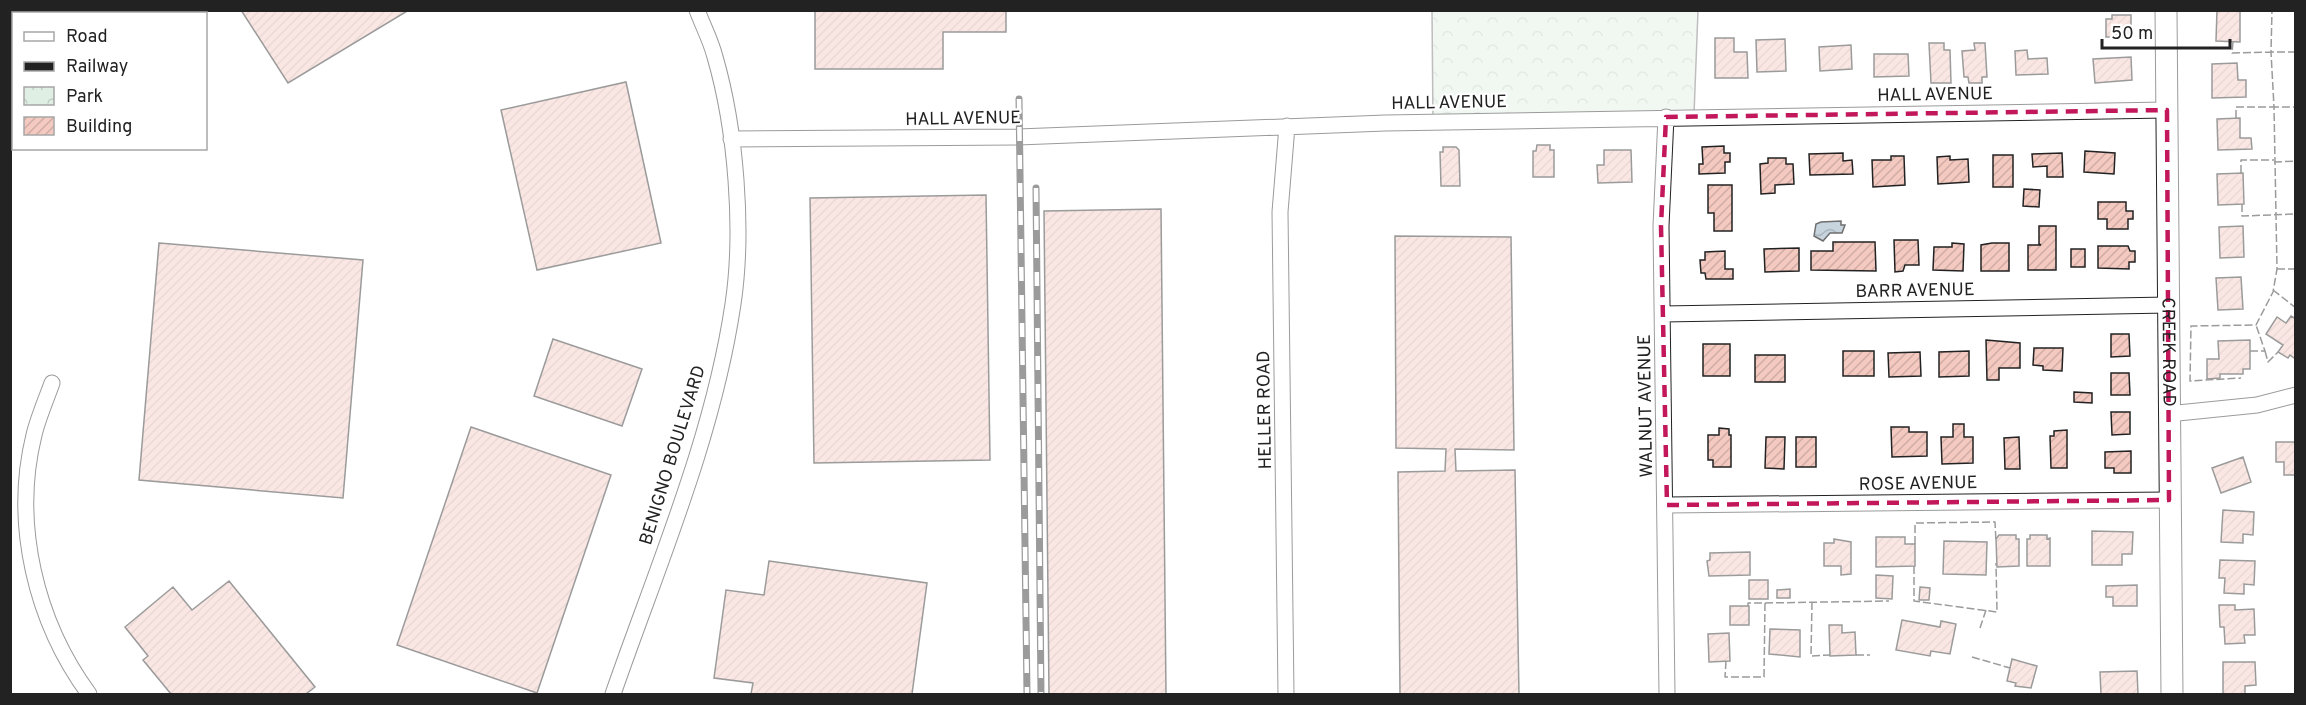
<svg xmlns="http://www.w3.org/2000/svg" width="2306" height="705" font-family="Overpass,sans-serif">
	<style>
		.park { fill: url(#park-crowns); stroke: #6f6f6f; stroke-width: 1.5 }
		.water { fill: url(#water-waves); stroke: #6f6f6f; stroke-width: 1.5 }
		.building { fill: url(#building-hatch); stroke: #222; stroke-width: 1.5 }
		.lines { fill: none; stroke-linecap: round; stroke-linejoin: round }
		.street-casing { stroke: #222; stroke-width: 17 }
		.secondary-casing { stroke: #222; stroke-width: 23 }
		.street { stroke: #fff; stroke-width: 15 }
		.secondary { stroke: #fff; stroke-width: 21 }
		.rail-casing { stroke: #222; stroke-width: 7 }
		.rail { stroke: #fff; stroke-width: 4.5; stroke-dasharray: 14; stroke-linecap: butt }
		.fence { stroke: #222; stroke-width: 1.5; stroke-dasharray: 8 3; stroke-linecap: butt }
		.marked { fill: none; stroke: #c2185b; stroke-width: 4.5; stroke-dasharray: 12 8; stroke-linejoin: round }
		.labels { text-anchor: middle; stroke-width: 4.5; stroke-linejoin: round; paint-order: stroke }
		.street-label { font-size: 18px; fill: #222; stroke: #fff }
	</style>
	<defs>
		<pattern id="park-crowns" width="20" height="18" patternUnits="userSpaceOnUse" patternTransform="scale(1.5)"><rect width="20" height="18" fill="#e0efe3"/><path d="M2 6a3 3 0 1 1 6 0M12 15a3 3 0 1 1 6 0" fill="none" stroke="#c0cdc2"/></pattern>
		<pattern id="water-waves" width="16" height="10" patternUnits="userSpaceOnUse" patternTransform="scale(1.5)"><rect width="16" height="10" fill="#c7d3dd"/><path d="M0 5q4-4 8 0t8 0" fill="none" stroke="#abb5bd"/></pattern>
		<pattern id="building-hatch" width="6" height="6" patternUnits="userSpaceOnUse" patternTransform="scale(1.5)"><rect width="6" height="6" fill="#f3c9c0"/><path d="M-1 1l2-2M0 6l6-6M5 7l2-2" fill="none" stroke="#d0aca5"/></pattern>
	</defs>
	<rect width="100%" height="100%" fill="#fff"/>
	<!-- park -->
	<path class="park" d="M1432,11H1698L1694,114L1433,122Z"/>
	<!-- water -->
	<path class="water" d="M1841,221V225H1845L1842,233H1830L1823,241L1814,236L1816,224L1821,222Z"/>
	<!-- building -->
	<path class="building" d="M241,10H409L288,83Z
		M815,10H1006V32H943V69H815Z
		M2217,10H2240V42L2216,41Z
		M2112,15H2131V37H2106V19H2112Z
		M1715,38H1734V52H1747L1748,78H1715Z
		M1785,39L1786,71L1757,72L1756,40Z
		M1929,43H1944V50H1950L1951,83H1931Z
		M1974,43H1985L1987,77H1982V83H1969L1968,77H1964L1962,51L1975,50Z
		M1851,45L1852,69L1820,71L1819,47Z
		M2027,50L2028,59L2047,58L2048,74L2016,75L2015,51Z
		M1874,54H1908L1909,76L1874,77Z
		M2131,57L2132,80L2095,83L2093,59Z
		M2237,63L2238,80H2246V97L2212,98V64Z
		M626,82L661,243L537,270L501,110Z
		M2240,118V138H2251L2252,149L2218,150L2217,119Z
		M1537,145H1550V150H1554V177H1533V151H1536Z
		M1724,146V153H1730V162H1725V173L1699,174V164H1703L1702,147Z
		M1443,147H1456L1459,150L1460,186H1441L1440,152H1443Z
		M1604,150H1631L1632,182L1598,183L1597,165H1604Z
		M2085,151L2115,153L2114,174L2084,172Z
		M1843,153V161L1852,160L1853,174L1810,175L1809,154Z
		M2062,153L2063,177H2047V166L2033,167L2032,154Z
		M1993,155H2013V187H1993Z
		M1891,156H1904L1905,185L1873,187L1872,160H1891Z
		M1950,156V160L1968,159L1969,182L1938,184L1937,157Z
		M1768,158H1786V164H1793L1794,184L1775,185V193L1761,194L1760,164L1768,163Z
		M2243,173L2244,204L2218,205L2217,174Z
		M1708,185H1732V231H1714V213H1708Z
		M2024,189L2040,190L2039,207L2023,206Z
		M986,195L990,460L814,463L810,198Z
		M2098,202H2126V211H2133V219H2128V229H2107V219H2098Z
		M1161,209L1166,694H1049L1044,211Z
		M2039,226H2056V270H2028V245H2041L2039,244Z
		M2243,226L2244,257L2220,258L2219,227Z
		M1395,236L1511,237L1514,450L1455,449L1456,471L1515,470L1519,694H1400L1398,472L1445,471L1446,449L1396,448Z
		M1894,240H1918L1919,265H1905L1903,271L1895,272Z
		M1833,242H1875L1876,271L1811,270V251H1833Z
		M159,243L363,260L343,498L139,480Z
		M1952,243L1964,244L1963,271L1933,270L1934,247H1952Z
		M1992,243H2009V271H1981V245Z
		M2098,246H2128L2130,251H2135V262H2129V269L2098,268Z
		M1799,248V271L1765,272L1764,249Z
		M2071,249H2085V267H2071Z
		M1725,251V269H1733V279H1706L1705,273H1701L1700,260H1705V252Z
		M2241,277L2243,309L2218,310L2216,278Z
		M2291,316L2296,319V355L2294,358L2290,355L2288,358L2278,352L2283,345L2266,334L2277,317L2286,323Z
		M2111,334H2129L2130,356L2111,357Z
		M553,339L642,369L622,426L534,396Z
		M1986,340L2020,343V368H1999V380H1987Z
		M2250,340V369H2243V374H2220V378L2207,379V359H2219L2218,341Z
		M1703,344H1730V376H1703Z
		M2034,348H2063L2062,371L2043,370V366L2033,365Z
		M1843,351H1874V376H1843Z
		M1969,351V376L1939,377V352Z
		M1920,352L1921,376L1889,377L1888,353Z
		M1755,355H1785V382H1755Z
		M2111,373H2129L2130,395H2111Z
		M2074,392L2092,393V403L2074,402Z
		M2111,412H2130V434L2112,435Z
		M1953,424H1964V437H1973V463L1942,464L1941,437H1953Z
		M471,427L611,475L537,693L397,645Z
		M1891,427H1909V432H1927V456L1892,457Z
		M1719,428L1729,429V435H1731V467H1713V460H1708V435H1719Z
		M2067,430V468H2051L2050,436H2054V431Z
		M1766,437H1785L1784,469L1765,468Z
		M1796,437H1816V467H1796Z
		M2019,437L2020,469H2005L2004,438Z
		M2276,442H2296V475H2284V462H2276Z
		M2131,451V473H2114V468H2105V452Z
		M2243,457L2251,482L2221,493L2212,468Z
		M2223,510L2254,512L2253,535L2243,534V543L2221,542Z
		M2092,531L2133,532L2132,554H2122V565H2092Z
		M1999,535H2016V539H2019V566L1997,567L1996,539Z
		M2030,535H2047V539L2050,538V566H2027V539H2030Z
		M1876,537H1905V544H1915V566L1876,567Z
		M1834,539L1851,542V574L1841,575V566H1824V543H1834Z
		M1944,541L1987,542L1986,575L1943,574Z
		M1750,552V575L1709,576L1707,561L1710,560V553Z
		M2220,560L2255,561L2254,585L2244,584V594L2224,593L2225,578H2219Z
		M769,561L927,583L912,694H751L753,683L714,678L726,590L764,595Z
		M1876,575L1893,576L1892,599L1876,598Z
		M1749,580H1768V599H1749Z
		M229,581L315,687L306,694H171L143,660L148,656L125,627L173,587L192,610Z
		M2137,585V606H2113V597H2106V586Z
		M1920,587L1930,588L1929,600H1919Z
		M1790,589V598H1777V590Z
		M2219,605H2235V610L2254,609L2255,635H2244L2245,643L2225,644L2224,627H2220Z
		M1730,606H1749V625H1730Z
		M1902,620L1940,627L1941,621L1956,624L1950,654L1931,651L1930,656L1896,650Z
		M1829,625H1842V633L1855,632L1856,655L1830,656Z
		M1770,629L1800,630V657L1769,654Z
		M1729,633L1730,661L1709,662L1708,634Z
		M2012,659L2037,666L2031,688L2015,686L2016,683L2007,681Z
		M2223,662H2255L2256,685L2245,686V694H2223Z
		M2137,671L2138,694H2101L2100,672Z"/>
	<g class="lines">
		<defs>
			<path id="street" d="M1666,117L1661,226L1667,694
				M731,139L1018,137L1385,123L2167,110
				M1663,314L2168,305
				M52,383C46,400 38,418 34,435C12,524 36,622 89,694
				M2168,414L2257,405L2296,395
				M1667,505L2169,500
				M613,694C657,567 713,439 733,304C744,231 736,129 715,57C711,41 703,26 697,10
				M1286,694L1280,212L1287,126"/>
			<g id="secondary">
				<path id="s1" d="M2166,10L2172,694"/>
			</g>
		</defs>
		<!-- street casing -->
		<use href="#street" class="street-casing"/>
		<!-- secondary casing -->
		<use href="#secondary" class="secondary-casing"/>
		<!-- street -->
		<use href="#street" class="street"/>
		<!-- secondary -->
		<use href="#secondary" class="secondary"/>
		<defs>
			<path id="rail" d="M1019,99L1027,694
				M1036,188L1041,694"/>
		</defs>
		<!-- rail casing -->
		<use href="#rail" class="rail-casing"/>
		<!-- rail -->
		<use href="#rail" class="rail"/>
		<!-- fence -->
		<path class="fence" d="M2233,42L2232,53L2271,52L2272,10
			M2296,52H2271L2274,107H2296
			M2236,118V107H2274L2277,269L2273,292L2256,325L2191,326L2190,381L2241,378
			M2274,162L2296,161
			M2241,173V160H2274
			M2242,204V216L2296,214
			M2277,269H2296
			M2273,290L2296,308
			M2250,351H2265L2256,325
			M2265,351L2268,362L2278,352
			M1915,544V523L1995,522L1996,542
			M1914,566V601L1997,612L1996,563
			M1812,602L1811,656L1830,655
			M1765,603L1889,601
			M1980,628L1986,610
			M1856,655H1870
			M1972,657L2010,668
			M1726,661L1725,677H1764L1765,603H1748V606"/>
	</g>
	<!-- marked area -->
	<path d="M0 0H2306V705H0ZM2167,110L2169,500L1667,505L1661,226L1666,117Z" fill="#fff" fill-opacity=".55" fill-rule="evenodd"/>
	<path class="marked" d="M2167,110L2169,500L1667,505L1661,226L1666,117Z"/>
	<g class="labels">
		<!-- street labels -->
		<g class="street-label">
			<text transform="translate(1935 94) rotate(-1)" y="6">HALL AVENUE</text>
			<text transform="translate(1449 102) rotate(-1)" y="6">HALL AVENUE</text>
			<text transform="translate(963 118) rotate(-1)" y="6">HALL AVENUE</text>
			<text transform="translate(1915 290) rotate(-1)" y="6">BARR AVENUE</text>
			<text dy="6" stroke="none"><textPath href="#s1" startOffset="342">CREEK ROAD</textPath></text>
			<text transform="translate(1645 406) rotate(-91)" y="6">WALNUT AVENUE</text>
			<text transform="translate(1264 410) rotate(-91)" y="6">HELLER ROAD</text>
			<text transform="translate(672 455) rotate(-73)" y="6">BENIGNO BOULEVARD</text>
			<text transform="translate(1918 483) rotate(-1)" y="6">ROSE AVENUE</text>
		</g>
	</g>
	<!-- border -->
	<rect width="2306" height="705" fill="none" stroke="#222222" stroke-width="24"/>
	<!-- legend -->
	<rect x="12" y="12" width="195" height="138" fill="#ffffff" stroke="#a7a7a7" stroke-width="1.5"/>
	<rect x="24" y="32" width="30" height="9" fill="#ffffff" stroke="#a7a7a7" stroke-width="1.5"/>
	<text x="66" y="42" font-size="18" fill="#222222">Road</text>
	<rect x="24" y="62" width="30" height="9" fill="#222222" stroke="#a7a7a7" stroke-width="1.5"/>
	<text x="66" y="72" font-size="18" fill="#222222">Railway</text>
	<rect x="24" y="87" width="30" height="18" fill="url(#park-crowns)" stroke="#a7a7a7" stroke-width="1.5"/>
	<text x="66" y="102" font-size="18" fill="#222222">Park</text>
	<rect x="24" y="117" width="30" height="18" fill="url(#building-hatch)" stroke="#a7a7a7" stroke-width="1.5"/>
	<text x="66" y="132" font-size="18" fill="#222222">Building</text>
	<!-- scale -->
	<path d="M2102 39v9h128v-9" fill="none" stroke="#222222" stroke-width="3"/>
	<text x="2111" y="39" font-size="18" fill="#222222" stroke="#ffffff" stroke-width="4.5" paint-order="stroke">50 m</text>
</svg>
